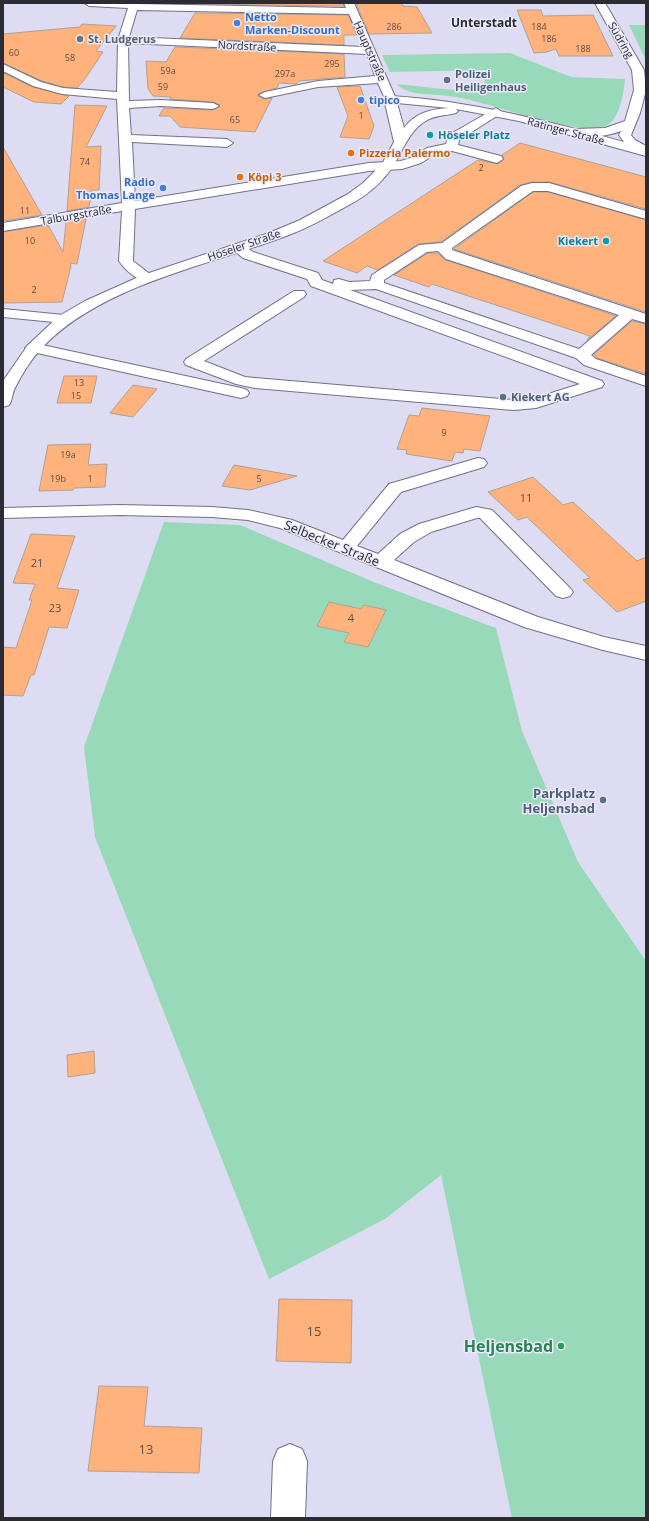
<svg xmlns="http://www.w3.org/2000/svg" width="649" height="1521" font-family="'Open Sans',sans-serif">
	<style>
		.green { fill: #97d9b8 }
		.building { fill: #ffb27c; stroke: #b49f91 }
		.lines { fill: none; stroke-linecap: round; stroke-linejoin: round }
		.minor-casing { stroke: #727085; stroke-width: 2 }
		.major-casing { stroke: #727085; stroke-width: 2 }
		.minor { fill: #fff; fill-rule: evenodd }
		.major { fill: #fff; fill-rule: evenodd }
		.shop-dot { fill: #3f7fe0; stroke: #ebeafc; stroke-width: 1.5 }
		.worship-dot { fill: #6b7280; stroke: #ebeafc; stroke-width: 1.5 }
		.service-dot { fill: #5c6f8a; stroke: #ebeafc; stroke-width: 1.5 }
		.culture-dot { fill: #0f9aa8; stroke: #ebeafc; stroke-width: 1.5 }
		.food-dot { fill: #e8710a; stroke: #ebeafc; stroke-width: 1.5 }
		.leisure-dot { fill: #2e9e5b; stroke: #ebeafc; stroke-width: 1.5 }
		.labels { text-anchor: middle; stroke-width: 3; stroke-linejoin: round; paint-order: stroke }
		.far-number-label { font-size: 9px; fill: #614d46 }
		.far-shop-label { font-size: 11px; font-weight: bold; fill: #366cbe; stroke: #ebeafc; text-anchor: start }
		.far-worship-label { font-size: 11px; font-weight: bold; fill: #5b616d; stroke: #ebeafc; text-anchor: start }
		.far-street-label { font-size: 11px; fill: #2c2b34; stroke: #ebeafc }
		.far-service-label { font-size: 11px; font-weight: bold; fill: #4e5e75; stroke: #ebeafc; text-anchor: start }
		.far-culture-label { font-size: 11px; font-weight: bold; fill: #0d838f; stroke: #ebeafc; text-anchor: start }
		.far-food-label { font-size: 11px; font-weight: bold; fill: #c56008; stroke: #ebeafc; text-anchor: start }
		.number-label { font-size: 11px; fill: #614d46 }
		.far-neighbourhood-label { font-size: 12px; font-weight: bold; fill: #2c2b34; stroke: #ebeafc }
		.street-label { font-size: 13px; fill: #2c2b34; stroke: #ebeafc }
		.service-label { font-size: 13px; font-weight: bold; fill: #4e5e75; stroke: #ebeafc; text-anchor: end }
		.near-number-label { font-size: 13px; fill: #614d46 }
		.near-leisure-label { font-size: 16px; font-weight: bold; fill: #27864d; stroke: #ebeafc; text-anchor: end }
	</style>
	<rect width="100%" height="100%" fill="#dedcf3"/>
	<!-- green -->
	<path class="green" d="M629,25H646V60Z
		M510,53L571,77L625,79C624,92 620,119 606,126C585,137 507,109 481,103C471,100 459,97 448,96C430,93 411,97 396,84L483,93L486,70L390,72L382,55Z
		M164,522L240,525L376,583L496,628L522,731L578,862L646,961V1518H512L441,1175L385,1219L269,1279L95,837L84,747Z"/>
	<!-- building -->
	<path class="building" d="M201,3H343L344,6L200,4Z
		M356,3H401L403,6L417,7L432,33L369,34Z
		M517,10H541L543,16L593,15L613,56H559L556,49L547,52L534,53Z
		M195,13L348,15L357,35H344V45L180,38Z
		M82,24L116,26L96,51L103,52L85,79L77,88L63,87L42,81L3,63V34L80,27Z
		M175,47L344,54L345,77L299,81L296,84L279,83L277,88L258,94V96L264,99L272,98L255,132L180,127L170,116H159L164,108L213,110L220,105L213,102L170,99L171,97L153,96L148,89L146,61L166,62Z
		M3,73L33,87L69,96L61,104L34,102L3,87Z
		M360,86L374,126L369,139L340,137L348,116L337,87Z
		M75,105L107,106L86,147L101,146L99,190H92L89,207L67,211Z
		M520,143L646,177V209L549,182H532L520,185L441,242L418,244L378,270L367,266L357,273L323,261L478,160L498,164L504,159L502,155Z
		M3,147L42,215L3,221Z
		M533,192H548L646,220V312L454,249Z
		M86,219L77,264L70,263L71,266L62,302L3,303V232L48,225L63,252L66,222Z
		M428,253H437L446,260L616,316L587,340L590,336L432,284L429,287L394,275Z
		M632,321L646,324V374L597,358L594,354Z
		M64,376H97L91,403H57Z
		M133,385L157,389L133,417L110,413Z
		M422,408L490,416L480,451L464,449L463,453L455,452L452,461L406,454L407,450L397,449L409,415L419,416Z
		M91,444L88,465L107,464L105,487L74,488L73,490L39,491L48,445Z
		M234,465L297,476L250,490L222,486Z
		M533,477L563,505L573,502L637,561L646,557V601L617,612L583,580L590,578L527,517L518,520L488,492Z
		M31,534L75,536L57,588L79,590L67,628L49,627L34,675H31L23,696L3,695V647L16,648L32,600H29L35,584L13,583Z
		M329,602L361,609L364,605L386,610L368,647L344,642L349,633L317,626Z
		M94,1051L95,1073L68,1077L67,1055Z
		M279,1299L352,1300L351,1363L276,1361Z
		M99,1386L148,1387L144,1426L202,1428L199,1473L88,1471Z"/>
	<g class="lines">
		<defs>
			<path id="minor" d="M84,3L346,8L344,3H354L396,99L390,102L386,101L378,83L318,87L265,98L259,95L265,92L318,81L375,76L367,54L128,43L129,101L161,100L213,103L219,106L213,109L161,106L129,108L131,135L227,139L233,143L227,147L132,142L135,201L369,163L401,161L413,157L427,148L446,144L449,135L496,108L502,112L500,114L459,140L458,145L501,156L503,159L497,163L452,151L435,154L421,163L402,169L369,171L135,209L133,261L155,278L153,281C140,284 126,271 119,261L122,211L3,231V223L122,203L117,99L62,94L33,86L3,71V64L41,82L63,88L117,92L118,40L128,8L89,6ZM137,10L349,14L364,47L129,37Z
				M595,3H605L644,70L646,90L640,113L631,135L635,140L646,146V155L627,146L619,135L621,131C611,135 576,142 569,133L575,129L605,128L625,121L634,90L632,70Z
				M532,183H549L646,211V219L548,191H533L452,248V250L646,314V323L632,319L591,355L596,359L646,376V386L584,365L576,358L376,289L350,290L602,381L604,384L602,387L536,408L514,410L255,388L236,384L186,365L184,362L186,359L294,291H304L306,294L304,297L204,361L245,377L255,378L514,400H529L580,384L311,286L307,279L243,258L231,248L233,245H243L253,252L318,273L322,280L333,284L334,280L339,279L349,282L370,281L372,275L419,245L442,243L521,186ZM438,251L446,259L619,315L579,349L384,283V280L427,252Z
				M3,309L64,315L69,316L71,319L69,322L64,323L3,317Z
				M33,343L241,388L247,390L249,393L247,396L241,398L28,351L25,348L28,345Z
				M478,458L484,459L487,463L484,467L401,492L357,546L378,554L400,534L419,524L476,507L492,510L570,588L573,592L570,596L563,598L556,596L480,518H477L431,532L414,542L394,560L538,617L604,637L646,646V660L603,650L524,627L280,528L248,520L212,517L119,515L3,518V508L119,505L212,507L248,510L292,520L343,540L389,484Z
				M290,1444L302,1449L307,1461L305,1518H271L273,1461L278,1449Z"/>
			<path id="major" d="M390,96C478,101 561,125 646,148V156L519,121L456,109L458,111L456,113C445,116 434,115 424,122C409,132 403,150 393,166C385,179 370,193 356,201C331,215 305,230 278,239C201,267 95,288 39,351C31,360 22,374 16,386C12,392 13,399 9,405L3,407V381L28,345L59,316L85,301L143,275L269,233L300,220L348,194L363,183L382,164L394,142L384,99ZM397,103L449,108C431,109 415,113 404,128Z"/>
		</defs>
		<!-- minor casing -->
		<use href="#minor" class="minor-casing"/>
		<!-- major casing -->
		<use href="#major" class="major-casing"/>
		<!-- minor -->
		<use href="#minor" class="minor"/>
		<!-- major -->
		<use href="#major" class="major"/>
	</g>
	<!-- markers -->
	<g class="shop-dot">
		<circle cx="237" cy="23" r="4"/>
		<circle cx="361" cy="100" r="4"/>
		<circle cx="163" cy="188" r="4"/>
	</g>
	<circle class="worship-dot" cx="80" cy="39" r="4"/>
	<g class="service-dot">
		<circle cx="447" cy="80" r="4"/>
		<circle cx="503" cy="397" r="4"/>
		<circle cx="603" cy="800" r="4"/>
	</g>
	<g class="culture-dot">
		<circle cx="430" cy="135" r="4"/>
		<circle cx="606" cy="241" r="4"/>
	</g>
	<g class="food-dot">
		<circle cx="351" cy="153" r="4"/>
		<circle cx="240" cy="177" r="4"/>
	</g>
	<circle class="leisure-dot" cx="561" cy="1346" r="4"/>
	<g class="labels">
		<!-- far-number labels -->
		<g class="far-number-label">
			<text x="394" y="30">286</text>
			<text x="539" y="30">184</text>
			<text x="549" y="42">186</text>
			<text x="583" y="52">188</text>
			<text x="14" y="56">60</text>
			<text x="70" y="61">58</text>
			<text x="332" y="67">295</text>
			<text x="168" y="74">59a</text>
			<text x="285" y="77">297a</text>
			<text x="163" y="90">59</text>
			<text x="361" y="119">1</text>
			<text x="235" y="123">65</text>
			<text x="85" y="165">74</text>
			<text x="481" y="171">2</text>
			<text x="25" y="214">11</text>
			<text x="30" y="244">10</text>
			<text x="34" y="293">2</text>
			<text x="79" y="386">13</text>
			<text x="76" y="399">15</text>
			<text x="444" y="436">9</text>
			<text x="68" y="458">19a</text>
			<text x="58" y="482">19b</text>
			<text x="90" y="482">1</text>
			<text x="259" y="482">5</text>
		</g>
		<!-- far-shop labels -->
		<g class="far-shop-label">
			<text x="245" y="21">Netto<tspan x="245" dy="13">Marken-Discount</tspan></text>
			<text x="369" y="104">tipico</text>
			<text x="155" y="186" text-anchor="end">Radio<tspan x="155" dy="13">Thomas Lange</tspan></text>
		</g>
		<!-- far-worship labels -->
		<g class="far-worship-label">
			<text x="88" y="43">St. Ludgerus</text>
		</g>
		<!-- far-street labels -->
		<g class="far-street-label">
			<text transform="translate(621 40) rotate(60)" y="4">Südring</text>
			<text transform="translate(247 46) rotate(3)" y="4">Nordstraße</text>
			<text transform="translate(370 51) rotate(66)" y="4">Hauptstraße</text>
			<text transform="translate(566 131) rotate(15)" y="4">Ratinger Straße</text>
			<text transform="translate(76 215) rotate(-10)" y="4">Talburgstraße</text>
			<text transform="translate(244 245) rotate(-19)" y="4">Höseler Straße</text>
		</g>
		<!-- far-service labels -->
		<g class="far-service-label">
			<text x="455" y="78">Polizei<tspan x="455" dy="13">Heiligenhaus</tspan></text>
			<text x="511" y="401">Kiekert AG</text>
		</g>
		<!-- far-culture labels -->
		<g class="far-culture-label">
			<text x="438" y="139">Höseler Platz</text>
			<text x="598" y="245" text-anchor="end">Kiekert</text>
		</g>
		<!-- far-food labels -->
		<g class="far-food-label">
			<text x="359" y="157">Pizzeria Palermo</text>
			<text x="248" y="181">Köpi 3</text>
		</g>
		<!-- number labels -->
		<g class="number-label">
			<text x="526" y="502">11</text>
			<text x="37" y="567">21</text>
			<text x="55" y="612">23</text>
			<text x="351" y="622">4</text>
		</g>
		<!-- far-neighbourhood labels -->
		<g class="far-neighbourhood-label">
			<text x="484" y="27">Unterstadt</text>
		</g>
		<!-- street labels -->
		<g class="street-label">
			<text transform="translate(332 543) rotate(22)" y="5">Selbecker Straße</text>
		</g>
		<!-- service labels -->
		<g class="service-label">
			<text x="595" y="798">Parkplatz<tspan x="595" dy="15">Heljensbad</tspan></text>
		</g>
		<!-- near-number labels -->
		<g class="near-number-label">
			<text x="314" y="1336">15</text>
			<text x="146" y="1454">13</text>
		</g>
		<!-- near-leisure labels -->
		<g class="near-leisure-label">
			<text x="553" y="1352">Heljensbad</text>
		</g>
	</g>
	<!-- border -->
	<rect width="649" height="1521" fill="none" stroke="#2c2b34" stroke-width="8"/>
</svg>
